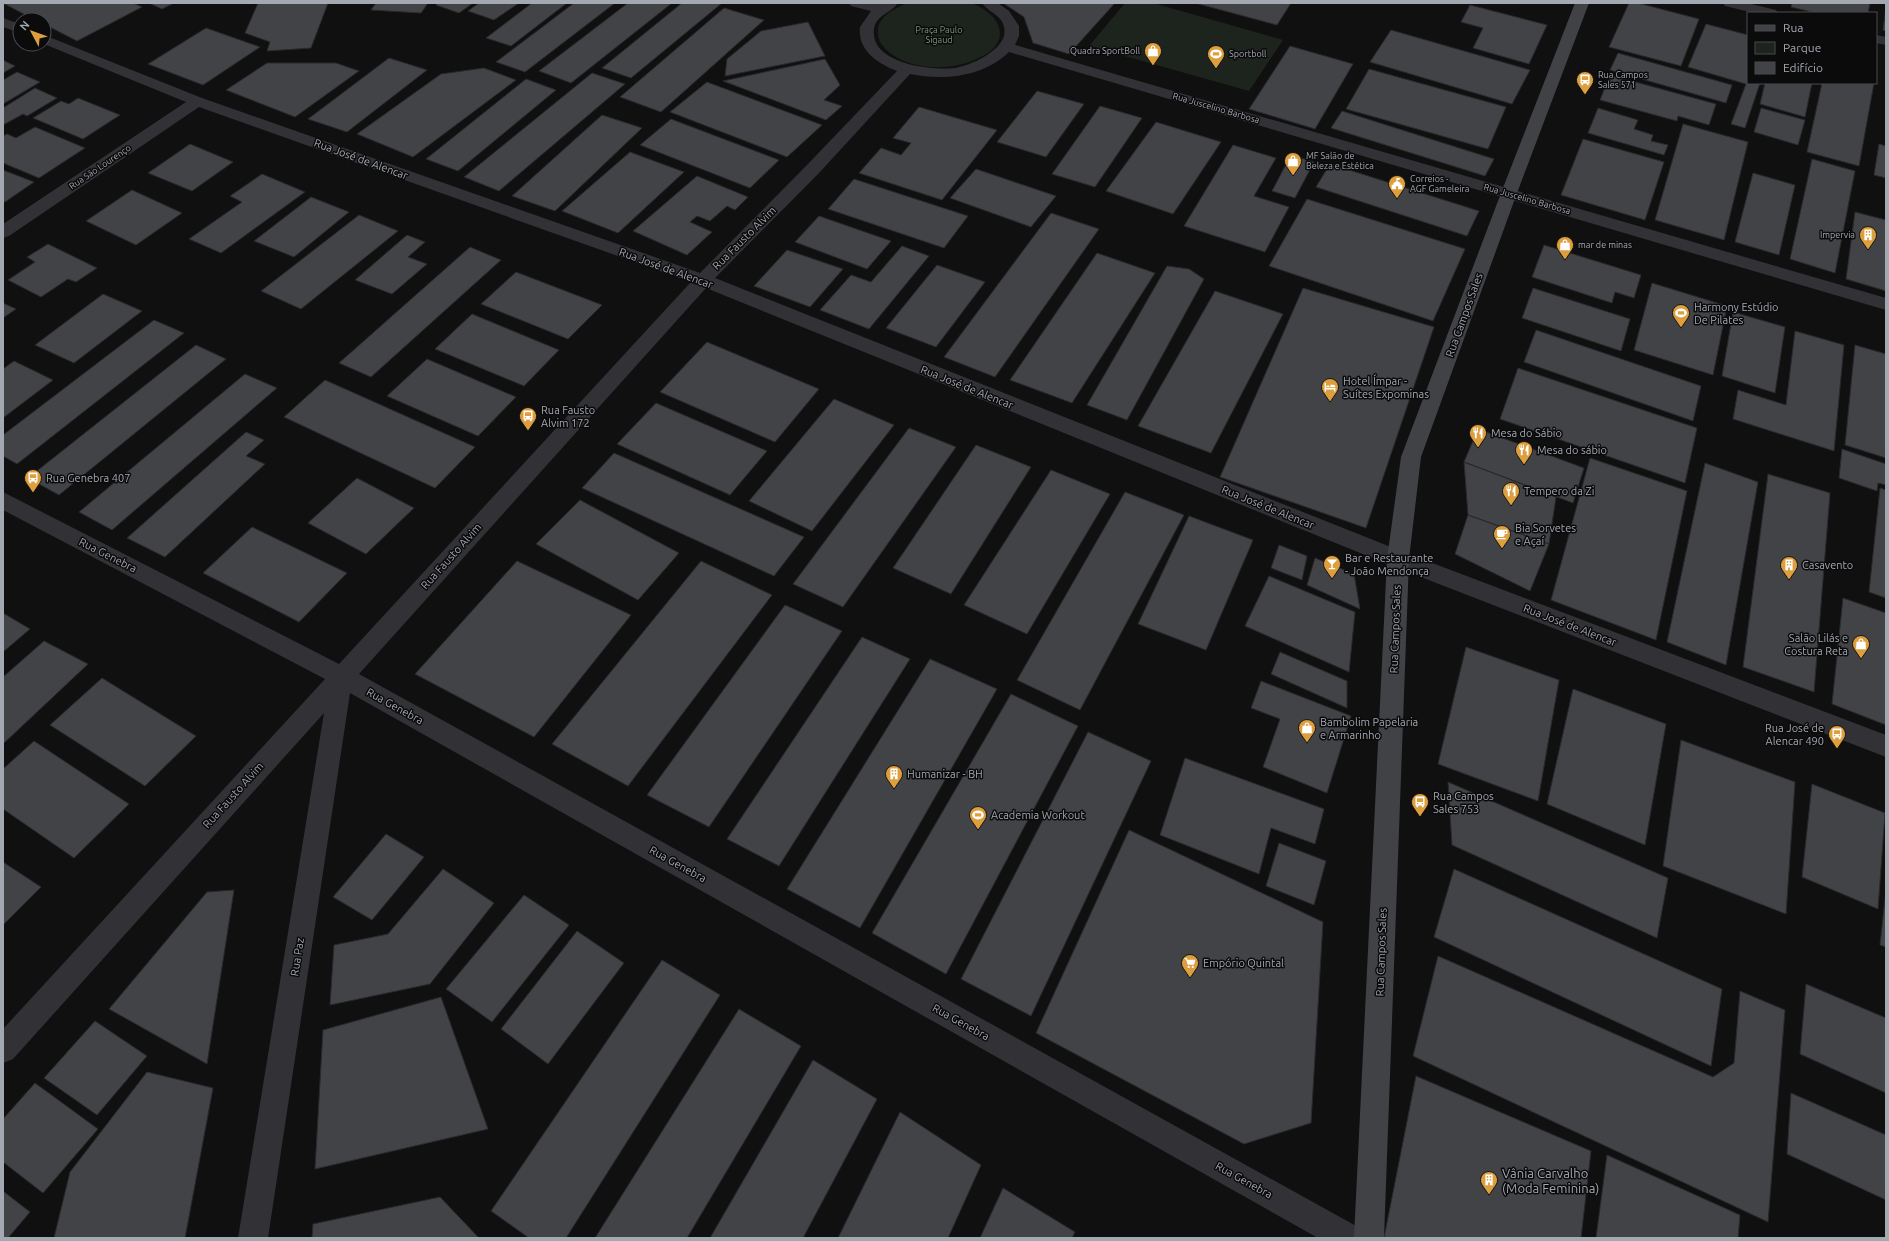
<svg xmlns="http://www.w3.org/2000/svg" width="1889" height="1241" font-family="Ubuntu,sans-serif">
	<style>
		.green { fill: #1d231d }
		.building { fill: #424347; stroke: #2a2a2d }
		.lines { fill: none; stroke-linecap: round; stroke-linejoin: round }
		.street { fill: #323236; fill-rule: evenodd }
		.secondary { fill: #404246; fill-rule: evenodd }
		.labels { text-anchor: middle; stroke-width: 3; stroke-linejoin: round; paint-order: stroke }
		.far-park-label { font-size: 9px; fill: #7c9a7c; stroke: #0b0b0c }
		.far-poi-label { font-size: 9px; fill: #a3a8b1; stroke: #0b0b0c; text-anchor: start }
		.far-street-label { font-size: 9px; fill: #a3a8b1; stroke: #0b0b0c }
		.street-label { font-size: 11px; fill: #a3a8b1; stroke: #0b0b0c }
		.poi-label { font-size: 11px; fill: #a3a8b1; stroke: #0b0b0c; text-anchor: start }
		.near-poi-label { font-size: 13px; fill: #a3a8b1; stroke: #0b0b0c; text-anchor: start }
	</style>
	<rect width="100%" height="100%" fill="#101011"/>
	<!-- green -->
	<path class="green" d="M907,3H971C1001,14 1014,42 979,58C955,70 919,71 896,57C887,51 879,45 878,34C876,17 894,9 907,3Z
		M1125,3H1153L1283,40L1249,91L1089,46Z"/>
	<!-- building -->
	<path class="building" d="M3,3H133L142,7L77,41L44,24V20H35Z
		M149,3H174L162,9Z
		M258,3H328L311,48L267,51L270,42L245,33Z
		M376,3H428L421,13L371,10Z
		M438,3H473L459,13L436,5Z
		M479,3H519L494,20L468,11Z
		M532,3H567L511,46L486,38Z
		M574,3H615L525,72L496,62Z
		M628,3H672L571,83L539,71Z
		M682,3H722L631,78L602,68Z
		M1003,3H1115L1069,54L1033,43L1024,17Z
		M1195,3H1291L1277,25Z
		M1629,3H1638L1699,19L1681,66L1609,47Z
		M1792,3H1870L1868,13H1816L1791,7Z
		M1470,5L1547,25L1529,64L1473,48L1483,28L1461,22Z
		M1886,7V31L1883,30Z
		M724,8L764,20L661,112L620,97Z
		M808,22L825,56L725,76L727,59L761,31Z
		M1706,24L1748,35V83H1760L1745,128L1731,124L1746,84L1688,67Z
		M206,28L260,47L203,85L148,64Z
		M1391,30L1530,70L1512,104L1370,62Z
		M1290,46L1353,64L1315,129L1249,109Z
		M1618,53L1732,85L1726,103L1610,70Z
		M389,58L427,70L347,132L308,119Z
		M825,59L840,85L824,100L842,106L826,120L723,81Z
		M3,60L15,66L3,73Z
		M267,63H336L359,71L295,117L226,90Z
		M484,68L516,80L413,157L357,134L441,74Z
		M1369,69L1506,107L1488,149L1346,109Z
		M17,72L40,82L3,104V80Z
		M592,73L625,84L499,191L464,177Z
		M1610,75L1716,104L1709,125L1678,116L1677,121L1600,100Z
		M526,79L556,90L458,171L426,159Z
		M707,82L822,125L787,157L670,112Z
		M1765,83H1812L1805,117L1760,104Z
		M1822,83H1874L1859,166L1807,152Z
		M35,88L57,98L27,116L23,114L3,125V108Z
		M1037,91L1084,104L1046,157L997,142Z
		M78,98L120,115L83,139L33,118L61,101L69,104Z
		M1100,106L1142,118L1095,187L1052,174Z
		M919,107L997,130L942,200L859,173L881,148L901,155L911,143L893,138Z
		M1598,108L1638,120L1634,129L1653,135L1651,141L1668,145L1664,155L1588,133Z
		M1761,108L1805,120L1798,145L1754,132Z
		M1342,111L1494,159L1485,176L1331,128Z
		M602,115L642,128L555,211L512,196Z
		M671,119L779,160L750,188L640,145Z
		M1156,122L1221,142L1173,214L1106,191Z
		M1683,124L1748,142L1724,240L1655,220Z
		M35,127L85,148L39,178L3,163V136L7,134L16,138Z
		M1583,139L1664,162L1645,220L1561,195Z
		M190,144L233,162L192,191L148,173Z
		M1879,144L1886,146V178L1874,175Z
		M1233,145L1276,158L1254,196L1289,207L1265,252L1184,226Z
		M630,152L684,172L618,233L562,211Z
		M1291,155L1314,162L1295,198L1272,191Z
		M1812,159L1855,171L1835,273L1790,259Z
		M1330,164L1479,211L1467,236L1316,187Z
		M976,169L1056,196L1031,227L950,198Z
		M3,170L34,182L5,202L3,201Z
		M1753,173L1795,185L1779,255L1735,242Z
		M262,174L305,192L221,253L189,239L242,202L230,196Z
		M697,176L748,197L735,210L727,206L710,221L697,216L690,222L712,232L687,255L633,231Z
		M854,179L968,216L944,248L828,209Z
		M132,190L182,213L136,245L86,221Z
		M311,197L349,212L294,257L254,241Z
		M1307,199L1465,249L1433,321L1269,266Z
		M1855,212L1886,220V291L1846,279Z
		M1051,213L1099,229L995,377L944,357Z
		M359,215L398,231L301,309L261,291Z
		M819,216L891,241L867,269L795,242Z
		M407,235L425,242L408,257L427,264L392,294L355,280Z
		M48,244L97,268L76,282L68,279L41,297L8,280L35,262L27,257Z
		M1544,245L1641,275L1634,298L1615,292L1612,303L1532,277Z
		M902,246L929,256L869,329L820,310L851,275L871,282Z
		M470,247L501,260L371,377L339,363Z
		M787,250L843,269L810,307L754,286Z
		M1097,253L1155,273L1072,403L1010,380Z
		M937,265L985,282L936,347L886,328Z
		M1167,266L1189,269L1204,279L1127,420L1087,405Z
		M516,272L602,305L568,339L481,304Z
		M1652,283L1727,306L1713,375L1634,350Z
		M1303,288L1434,327L1366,528L1220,477Z
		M1533,288L1630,319L1621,351L1522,318Z
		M1215,291L1283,314L1211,453L1138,426Z
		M103,294L142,311L74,363L35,345Z
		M3,303L16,309L3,318Z
		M1733,312L1785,327L1775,393L1722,376Z
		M472,314L559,350L524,386L435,349Z
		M154,320L184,333L17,464L3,456V435Z
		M1536,330L1701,386L1693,421L1524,362Z
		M1795,331L1844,345L1834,451L1733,419L1738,390L1786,405Z
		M707,342L819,389L775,442L660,392Z
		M196,345L226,359L59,495L28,478Z
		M1855,345L1886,354V458L1845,445Z
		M427,359L516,397L478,436L387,396Z
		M14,361L53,380L3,418V369Z
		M1518,368L1697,428L1685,483L1500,419Z
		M245,374L277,388L112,530L79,512Z
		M325,380L475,447L435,488L284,417Z
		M834,399L894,425L812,531L749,501Z
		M656,403L767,451L730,495L617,444Z
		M909,428L956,447L843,607L793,584Z
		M1478,429L1584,468L1573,503L1464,462Z
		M246,432L264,440L246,456L265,464L165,557L127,538Z
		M976,445L1031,467L951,594L893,568Z
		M1842,449L1886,464V485L1878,483L1877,491L1839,478Z
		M614,453L804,537L774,576L582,488Z
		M1590,458L1687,491L1656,640L1551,600Z
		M1464,462L1556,497L1549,544L1468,515Z
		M1705,463L1758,482L1726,665L1667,642Z
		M1051,470L1110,494L1027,634L964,605Z
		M1768,474L1830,493L1814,692L1743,667Z
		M357,478L414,508L366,554L308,523Z
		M1880,488L1886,490V598L1869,592Z
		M1125,492L1184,515L1080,710L1017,680Z
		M580,500L679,553L638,600L536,544Z
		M1468,515L1549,544L1530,591L1455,554Z
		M1189,516L1253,540L1206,650L1138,624Z
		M252,527L347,573L299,622L203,573Z
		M1279,545L1307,556L1302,580L1271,568Z
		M1315,558L1354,574L1360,609L1307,585Z
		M517,561L631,615L534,737L415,674Z
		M701,561L772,595L628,786L552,744Z
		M1269,576L1355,612L1349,672L1245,626Z
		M1843,598L1886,613V725L1832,704Z
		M785,605L842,631L709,827L647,795Z
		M3,613L30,629L3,652Z
		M862,637L910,659L779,866L727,839Z
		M44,641L88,664L3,744V677Z
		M1466,647L1559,680L1538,801L1438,764Z
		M1280,652L1347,681V708L1271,674Z
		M930,659L997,689L860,928L787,889Z
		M102,678L196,736L145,786L50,725Z
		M1261,681L1351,716L1327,793L1263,767L1280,719L1251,708Z
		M1573,689L1666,724L1645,845L1547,804Z
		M1011,694L1078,726L946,974L872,933Z
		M1088,732L1151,761L1031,1016L961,979Z
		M1681,740L1795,782L1786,914L1663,866Z
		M34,741L129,804L74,858L3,809V769Z
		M1185,758L1324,809L1315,844L1271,828L1259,874L1160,835Z
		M1448,782L1668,878L1657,938L1452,845Z
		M1812,784L1885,813L1878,909L1802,877Z
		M1129,830L1323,922L1311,1123L1244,1144L1036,1033Z
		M386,834L424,857L372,920L333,897Z
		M1279,843L1326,861L1314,905L1266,886Z
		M3,862L41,887L3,925Z
		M443,869L494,903L430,984L330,1005L334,945L388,934Z
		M1454,869L1722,989L1711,1066L1434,937Z
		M234,890L207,1064L109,1009L207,892Z
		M1886,890V947L1880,945Z
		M524,895L569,925L492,1022L446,989Z
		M577,931L624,963L548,1064L501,1029Z
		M1438,956L1713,1077L1734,1063L1740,991L1785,1010L1768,1222L1413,1056Z
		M662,960L720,995L566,1238H529L491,1211Z
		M1806,984L1886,1018V1093L1800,1054Z
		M441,997L488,1129L315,1169L323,1030Z
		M739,1009L801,1046L687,1238H595Z
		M95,1021L147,1056L97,1115L44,1078Z
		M813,1060L877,1099L803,1238H710Z
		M147,1072L213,1088L185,1238H54L70,1172Z
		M1416,1076L1591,1151L1581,1238H1384Z
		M35,1083L98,1129L43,1193L3,1162V1119Z
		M1791,1093L1886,1135V1200L1787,1154Z
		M900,1112L981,1165L948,1238H838Z
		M1607,1155L1740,1215L1738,1238H1596Z
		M1003,1188L1075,1232L1072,1238H980Z
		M3,1191L30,1212L8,1238H3Z
		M440,1197L479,1238H312L313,1224Z"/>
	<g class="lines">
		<!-- street -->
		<path class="street" d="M849,3L879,4L898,3C891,13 876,15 874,29C869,64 932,71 955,68C970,65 985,58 996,48C1002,42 1006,36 1004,27C1002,15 988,12 982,3H998L1009,11L1019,26V36L1015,45L1886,298V310L1009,52C983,77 944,81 910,74L819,173L715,278L1406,553L1886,735V757L1390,565L706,288L359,674L1358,1227L1362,1238H1318L350,693L268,1238H238L324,713L13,1059L3,1063V1029L325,679L3,510V492L339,664L691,282L199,107L9,236L3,238V224L186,102L44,44V35L202,98L700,273L807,165L897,71C878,64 857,50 860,27L871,11L851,6Z
			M1723,3H1747L1776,10L1778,13H1754L1725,6Z
			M3,18L20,24V33L3,27Z
			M1876,35L1886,37V45L1876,43Z"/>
		<!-- secondary -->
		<path class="secondary" d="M1575,3H1589L1517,193L1421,457L1409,559L1384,1238H1354L1387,559L1401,457L1501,193Z"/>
	</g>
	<!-- icons -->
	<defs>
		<symbol id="shop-pin" viewBox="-11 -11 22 30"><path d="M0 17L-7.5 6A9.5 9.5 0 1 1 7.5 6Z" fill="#dd9e3d" stroke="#0b0b0c"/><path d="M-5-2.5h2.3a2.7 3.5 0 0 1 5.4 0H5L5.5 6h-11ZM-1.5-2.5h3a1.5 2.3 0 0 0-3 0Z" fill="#fff"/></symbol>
		<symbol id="stadium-pin" viewBox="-11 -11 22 30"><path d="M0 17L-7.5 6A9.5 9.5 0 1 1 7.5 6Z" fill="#dd9e3d" stroke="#0b0b0c"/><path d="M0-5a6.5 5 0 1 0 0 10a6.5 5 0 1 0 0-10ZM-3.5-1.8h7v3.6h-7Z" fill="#fff"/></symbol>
		<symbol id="bus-pin" viewBox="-11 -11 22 30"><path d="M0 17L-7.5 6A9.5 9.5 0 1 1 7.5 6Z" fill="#dd9e3d" stroke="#0b0b0c"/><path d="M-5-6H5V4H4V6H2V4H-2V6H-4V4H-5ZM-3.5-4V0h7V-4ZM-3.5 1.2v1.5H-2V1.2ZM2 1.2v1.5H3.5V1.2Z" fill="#fff"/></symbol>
		<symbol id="civic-pin" viewBox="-11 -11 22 30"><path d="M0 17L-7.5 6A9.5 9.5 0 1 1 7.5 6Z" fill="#dd9e3d" stroke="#0b0b0c"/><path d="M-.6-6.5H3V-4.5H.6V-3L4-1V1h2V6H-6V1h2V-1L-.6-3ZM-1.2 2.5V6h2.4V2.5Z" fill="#fff"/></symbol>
		<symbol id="building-pin" viewBox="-11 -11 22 30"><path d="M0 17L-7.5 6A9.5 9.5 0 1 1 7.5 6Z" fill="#dd9e3d" stroke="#0b0b0c"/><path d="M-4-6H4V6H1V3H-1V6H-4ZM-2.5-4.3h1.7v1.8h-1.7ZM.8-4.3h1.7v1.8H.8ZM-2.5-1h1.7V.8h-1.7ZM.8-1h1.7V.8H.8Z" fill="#fff"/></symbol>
		<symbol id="hotel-pin" viewBox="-11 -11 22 30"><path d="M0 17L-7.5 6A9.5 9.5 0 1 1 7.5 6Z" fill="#dd9e3d" stroke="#0b0b0c"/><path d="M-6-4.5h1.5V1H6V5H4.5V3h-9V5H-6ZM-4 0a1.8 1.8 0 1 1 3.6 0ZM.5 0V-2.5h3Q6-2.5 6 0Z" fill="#fff"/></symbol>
		<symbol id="restaurant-pin" viewBox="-11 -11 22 30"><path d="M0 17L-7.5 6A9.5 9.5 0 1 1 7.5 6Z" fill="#dd9e3d" stroke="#0b0b0c"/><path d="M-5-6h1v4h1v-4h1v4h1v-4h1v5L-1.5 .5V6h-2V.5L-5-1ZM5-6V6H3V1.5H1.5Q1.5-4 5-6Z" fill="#fff"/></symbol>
		<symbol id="cafe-pin" viewBox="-11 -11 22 30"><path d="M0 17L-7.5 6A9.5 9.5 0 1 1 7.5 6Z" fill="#dd9e3d" stroke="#0b0b0c"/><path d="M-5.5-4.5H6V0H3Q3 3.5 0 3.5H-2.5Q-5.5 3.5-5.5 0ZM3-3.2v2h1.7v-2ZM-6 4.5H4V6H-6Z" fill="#fff"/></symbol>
		<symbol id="bar-pin" viewBox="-11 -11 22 30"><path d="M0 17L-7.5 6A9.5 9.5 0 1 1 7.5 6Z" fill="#dd9e3d" stroke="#0b0b0c"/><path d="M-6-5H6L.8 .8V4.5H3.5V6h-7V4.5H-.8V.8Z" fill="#fff"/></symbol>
		<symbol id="supermarket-pin" viewBox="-11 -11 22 30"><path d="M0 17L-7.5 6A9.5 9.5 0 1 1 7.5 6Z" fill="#dd9e3d" stroke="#0b0b0c"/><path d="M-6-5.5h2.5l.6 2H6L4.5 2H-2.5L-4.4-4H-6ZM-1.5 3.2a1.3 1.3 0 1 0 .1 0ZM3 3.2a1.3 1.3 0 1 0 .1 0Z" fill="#fff"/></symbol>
	</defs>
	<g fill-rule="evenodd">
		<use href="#shop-pin" x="1143" y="41" width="20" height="27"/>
		<use href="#stadium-pin" x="1206" y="44" width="20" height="27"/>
		<use href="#bus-pin" x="1575" y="70" width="20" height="27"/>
		<use href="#shop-pin" x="1283" y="151" width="20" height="27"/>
		<use href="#civic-pin" x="1387" y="174" width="20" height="27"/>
		<use href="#building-pin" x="1858" y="225" width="20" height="27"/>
		<use href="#shop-pin" x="1555" y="235" width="20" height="27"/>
		<use href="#stadium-pin" x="1671" y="303" width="20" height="27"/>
		<use href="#hotel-pin" x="1320" y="377" width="20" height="27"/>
		<use href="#bus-pin" x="518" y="406" width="20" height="27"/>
		<use href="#restaurant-pin" x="1468" y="423" width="20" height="27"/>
		<use href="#restaurant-pin" x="1514" y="440" width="20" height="27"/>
		<use href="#bus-pin" x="23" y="468" width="20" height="27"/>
		<use href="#restaurant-pin" x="1501" y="481" width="20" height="27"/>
		<use href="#cafe-pin" x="1492" y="524" width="20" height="27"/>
		<use href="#bar-pin" x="1322" y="554" width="20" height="27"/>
		<use href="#building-pin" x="1779" y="555" width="20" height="27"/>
		<use href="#shop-pin" x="1851" y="634" width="20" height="27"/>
		<use href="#shop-pin" x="1297" y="718" width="20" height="27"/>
		<use href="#bus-pin" x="1827" y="724" width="20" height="27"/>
		<use href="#building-pin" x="884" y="764" width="20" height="27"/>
		<use href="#bus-pin" x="1410" y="792" width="20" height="27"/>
		<use href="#stadium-pin" x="968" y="805" width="20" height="27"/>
		<use href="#supermarket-pin" x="1180" y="953" width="20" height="27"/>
		<use href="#building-pin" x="1479" y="1170" width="20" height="27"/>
	</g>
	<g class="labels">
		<!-- far-park labels -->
		<g class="far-park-label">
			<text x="939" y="33">Praça Paulo<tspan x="939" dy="10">Sigaud</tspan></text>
		</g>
		<!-- far-poi labels -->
		<g class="far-poi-label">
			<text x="1140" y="54" text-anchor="end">Quadra SportBoll</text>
			<text x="1229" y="57">Sportboll</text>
			<text x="1598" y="78">Rua Campos<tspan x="1598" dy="10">Sales 571</tspan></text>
			<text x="1306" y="159">MF Salão de<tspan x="1306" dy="10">Beleza e Estética</tspan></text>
			<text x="1410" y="182">Correios -<tspan x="1410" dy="10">AGF Gameleira</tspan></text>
			<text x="1855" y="238" text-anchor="end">Impervia</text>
			<text x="1578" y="248">mar de minas</text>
		</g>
		<!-- far-street labels -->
		<g class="far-street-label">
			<text transform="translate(1216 108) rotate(16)" y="3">Rua Juscelino Barbosa</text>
			<text transform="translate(100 167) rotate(-34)" y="3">Rua São Lourenço</text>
			<text transform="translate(1527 199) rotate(16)" y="3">Rua Juscelino Barbosa</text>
		</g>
		<!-- street labels -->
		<g class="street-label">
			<text transform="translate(361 159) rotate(20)" y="4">Rua José de Alencar</text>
			<text transform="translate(744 238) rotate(-45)" y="4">Rua Fausto Alvim</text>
			<text transform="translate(666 268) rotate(20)" y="4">Rua José de Alencar</text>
			<text transform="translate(1464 315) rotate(-70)" y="4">Rua Campos Sales</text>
			<text transform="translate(967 387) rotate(22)" y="4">Rua José de Alencar</text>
			<text transform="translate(1268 507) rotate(22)" y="4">Rua José de Alencar</text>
			<text transform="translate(108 555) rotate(27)" y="4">Rua Genebra</text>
			<text transform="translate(451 556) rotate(-48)" y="4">Rua Fausto Alvim</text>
			<text transform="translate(1570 625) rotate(21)" y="4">Rua José de Alencar</text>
			<text transform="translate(1395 629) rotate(-88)" y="4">Rua Campos Sales</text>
			<text transform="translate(395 706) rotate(29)" y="4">Rua Genebra</text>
			<text transform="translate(233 795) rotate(-48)" y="4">Rua Fausto Alvim</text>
			<text transform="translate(678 864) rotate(29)" y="4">Rua Genebra</text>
			<text transform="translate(1381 952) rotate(-88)" y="4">Rua Campos Sales</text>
			<text transform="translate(297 957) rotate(-81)" y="4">Rua Paz</text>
			<text transform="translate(961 1022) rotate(29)" y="4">Rua Genebra</text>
			<text transform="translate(1244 1180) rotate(29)" y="4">Rua Genebra</text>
		</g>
		<!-- poi labels -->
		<g class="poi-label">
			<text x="1694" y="311">Harmony Estúdio<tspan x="1694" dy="13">De Pilates</tspan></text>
			<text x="1343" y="385">Hotel Ímpar -<tspan x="1343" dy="13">Suítes Expominas</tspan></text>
			<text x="541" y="414">Rua Fausto<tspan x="541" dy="13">Alvim 172</tspan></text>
			<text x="1491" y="437">Mesa do Sábio</text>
			<text x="1537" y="454">Mesa do sábio</text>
			<text x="46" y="482">Rua Genebra 407</text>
			<text x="1524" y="495">Tempero da Zi</text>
			<text x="1515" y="532">Bia Sorvetes<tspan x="1515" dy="13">e Açaí</tspan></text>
			<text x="1345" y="562">Bar e Restaurante<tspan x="1345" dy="13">- João Mendonça</tspan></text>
			<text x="1802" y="569">Casavento</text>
			<text x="1848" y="642" text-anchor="end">Salão Lilás e<tspan x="1848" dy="13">Costura Reta</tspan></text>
			<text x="1320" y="726">Bambolim Papelaria<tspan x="1320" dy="13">e Armarinho</tspan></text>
			<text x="1824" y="732" text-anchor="end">Rua José de<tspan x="1824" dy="13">Alencar 490</tspan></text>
			<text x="907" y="778">Humanizar - BH</text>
			<text x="1433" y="800">Rua Campos<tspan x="1433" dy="13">Sales 753</tspan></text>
			<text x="991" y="819">Academia Workout</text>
			<text x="1203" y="967">Empório Quintal</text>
		</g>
		<!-- near-poi labels -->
		<g class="near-poi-label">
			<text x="1502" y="1178">Vânia Carvalho<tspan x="1502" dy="15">(Moda Feminina)</tspan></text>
		</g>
	</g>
	<!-- border -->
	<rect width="1889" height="1241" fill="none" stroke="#a3a8b1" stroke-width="8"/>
	<!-- legend -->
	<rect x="1747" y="12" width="130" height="72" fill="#0b0b0c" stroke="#484a4e"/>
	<rect x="1755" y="25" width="20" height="6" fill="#404246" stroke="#484a4e"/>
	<text x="1783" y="32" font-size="12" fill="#a3a8b1">Rua</text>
	<rect x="1755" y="42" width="20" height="12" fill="#1d231d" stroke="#484a4e"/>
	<text x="1783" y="52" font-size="12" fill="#a3a8b1">Parque</text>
	<rect x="1755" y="62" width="20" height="12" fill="#424347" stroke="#484a4e"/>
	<text x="1783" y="72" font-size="12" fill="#a3a8b1">Edifício</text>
	<!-- north arrow -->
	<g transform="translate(32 32) rotate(311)"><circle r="19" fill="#0b0b0c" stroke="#484a4e"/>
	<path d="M0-3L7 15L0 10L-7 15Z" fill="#dd9e3d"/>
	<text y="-6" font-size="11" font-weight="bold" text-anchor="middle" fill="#a3a8b1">N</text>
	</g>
</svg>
